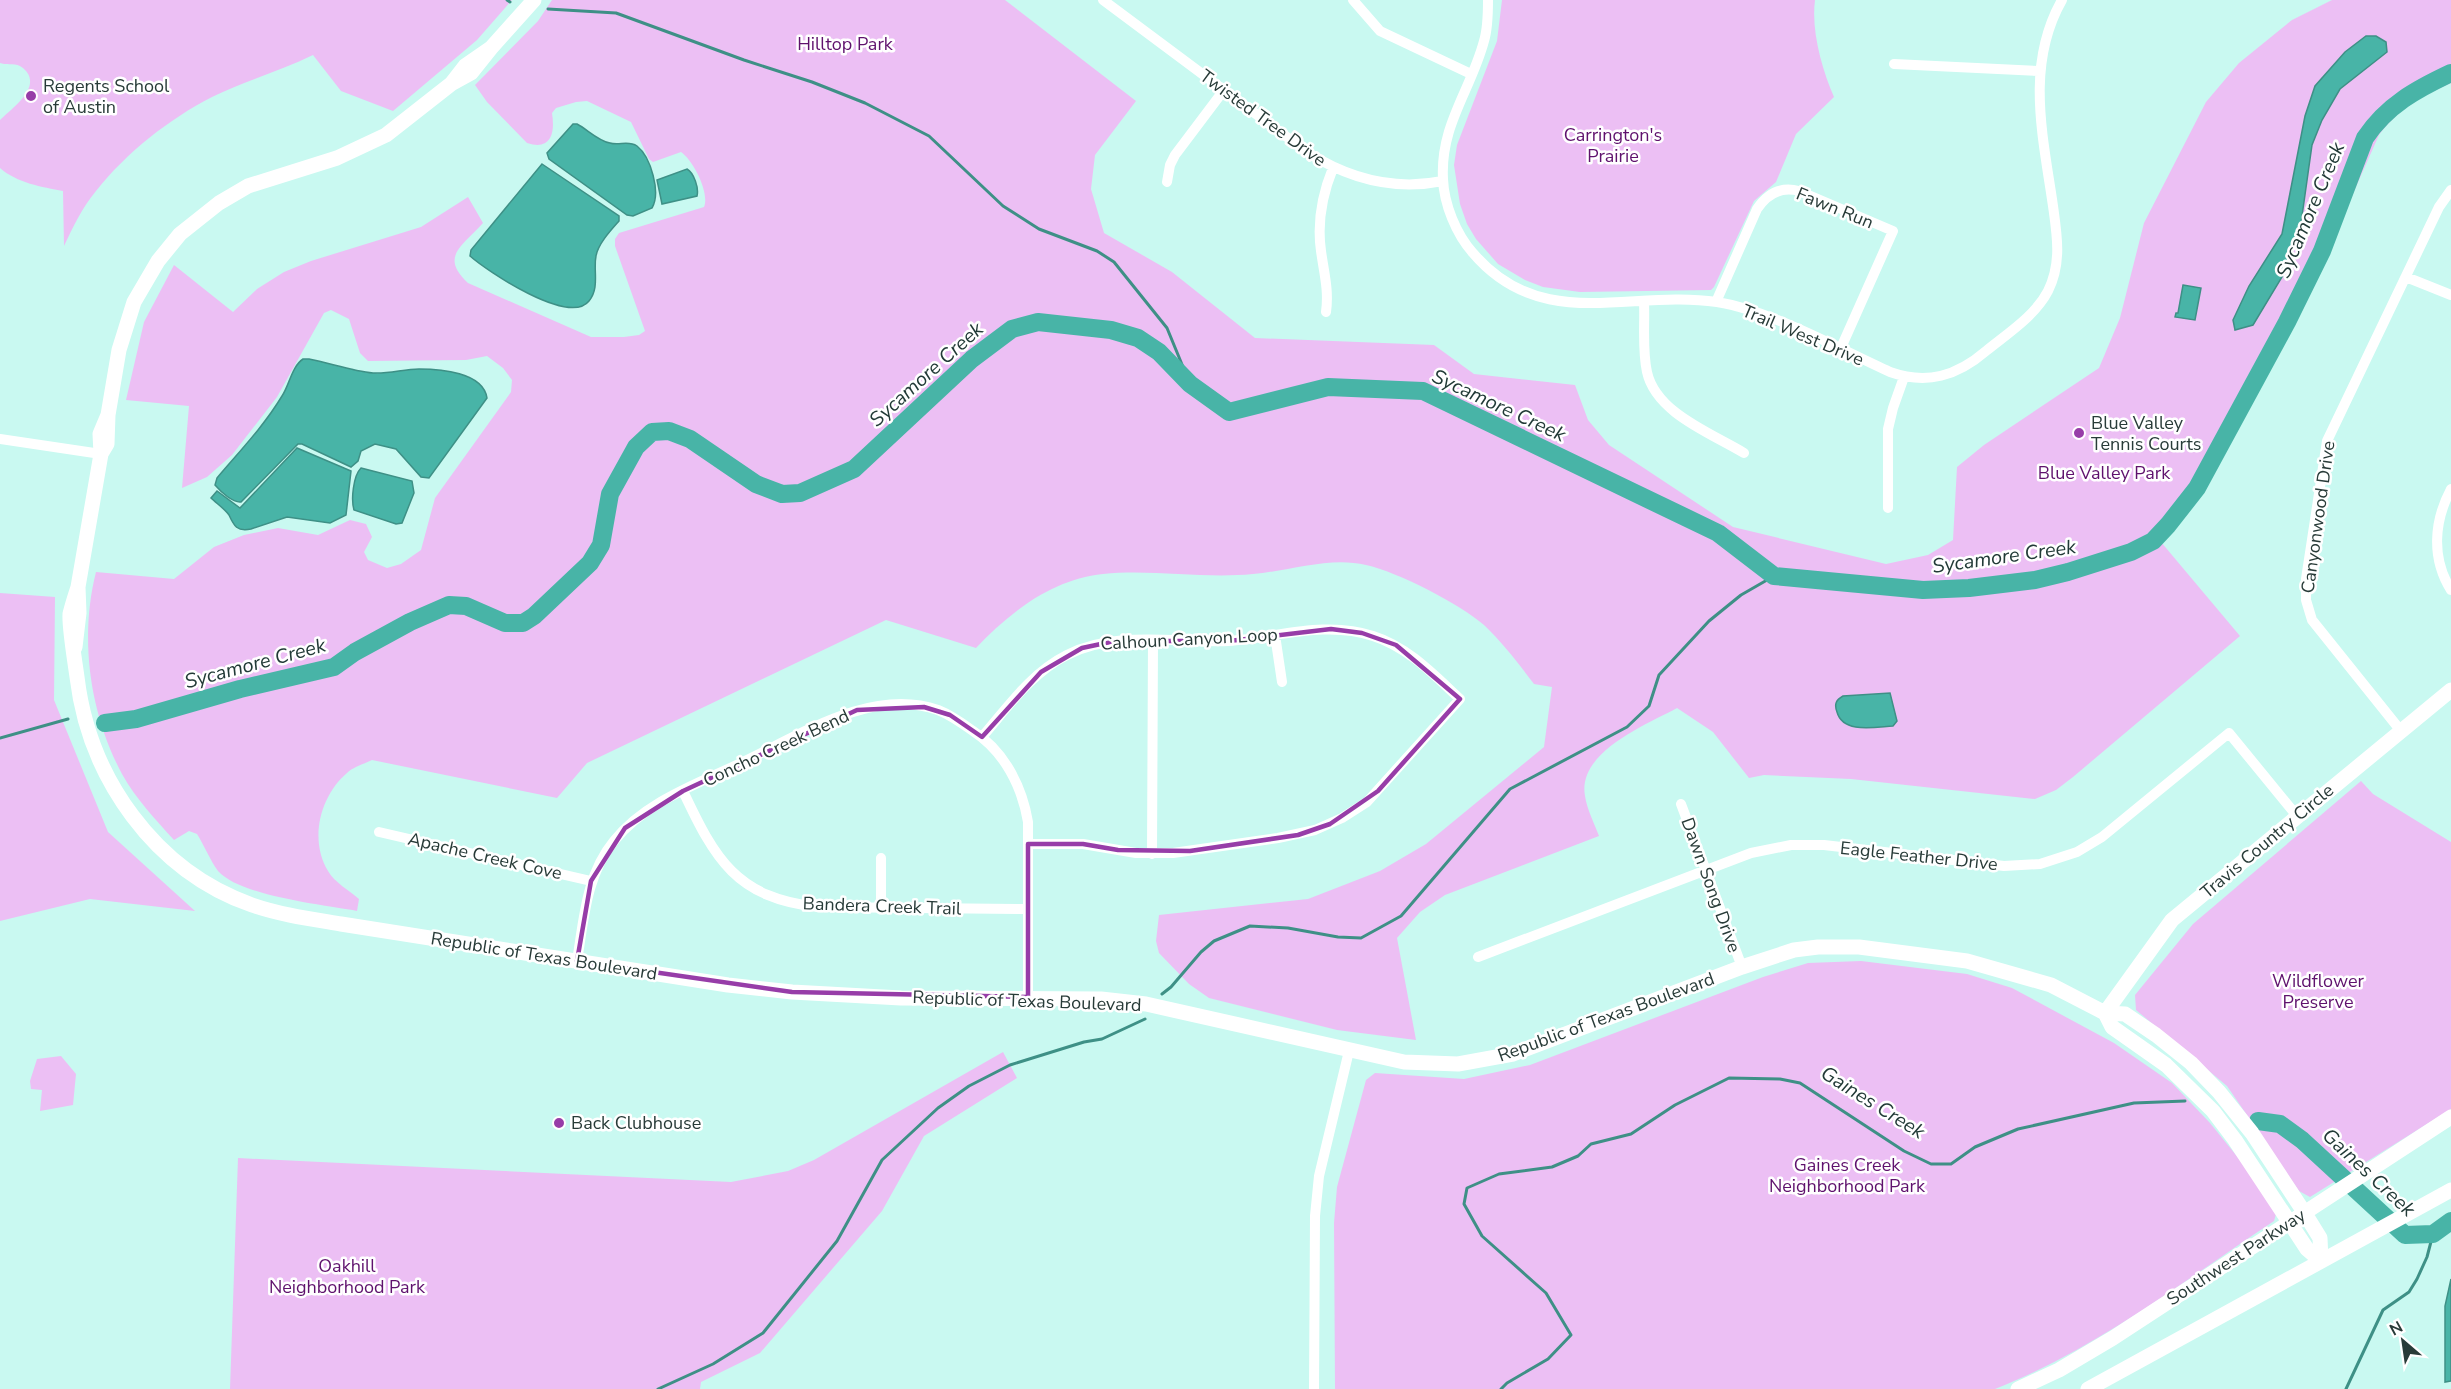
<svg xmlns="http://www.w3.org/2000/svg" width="2451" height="1389" font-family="'Nunito Sans',sans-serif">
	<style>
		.green { fill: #ecbff4 }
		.water { fill: #48b4a7; stroke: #3e9086; stroke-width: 1.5 }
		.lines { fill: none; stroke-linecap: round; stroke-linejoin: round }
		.stream { stroke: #3e9086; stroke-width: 3 }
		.river { stroke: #48b4a7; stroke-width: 18 }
		.street { stroke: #fff; stroke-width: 10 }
		.secondary { stroke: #fff; stroke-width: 15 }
		.marked { fill: none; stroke: #973da8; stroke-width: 4.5; stroke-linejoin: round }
		.poi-dot { fill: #973da8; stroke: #fff; stroke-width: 2 }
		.labels { text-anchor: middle; stroke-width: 5; stroke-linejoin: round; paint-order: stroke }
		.park-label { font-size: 18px; fill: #5f116d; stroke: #fff }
		.poi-label { font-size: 18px; fill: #283b38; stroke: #fff; text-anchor: start }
		.street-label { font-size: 18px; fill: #283b38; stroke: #fff }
		.water-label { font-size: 20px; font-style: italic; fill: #223a37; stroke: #fff }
	</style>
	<rect width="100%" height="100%" fill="#c9f9f1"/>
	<!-- green -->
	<path class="green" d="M0,0H512L477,40L393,111L341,91L313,55C280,71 245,81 212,97C169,119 126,153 96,191C82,208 73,227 64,246L63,191C42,187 17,183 0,168V120C13,107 44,86 23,68C16,62 8,66 0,63Z
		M552,0H1005L1136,101L1095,155L1091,189L1104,233L1172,272L1255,338L1434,345L1474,374L1575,385L1588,420L1609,445L1733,527L1886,564L1928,555L1953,540L1957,467L1984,445L2099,368L2120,318L2144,223L2206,102L2239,63L2292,20L2332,0H2451V83C2422,96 2398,109 2379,135L2323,261L2278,351L2211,476L2175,528L2161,542L2240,636L2073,777L2056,790L2035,799L1851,779L1764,775L1749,778L1713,732L1677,708C1646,725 1577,752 1585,796C1587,809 1594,823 1599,836L1445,895L1420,912L1397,938L1416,1040L1337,1030L1209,998L1189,984L1159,953L1156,941L1159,915L1308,899L1380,871L1426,844L1544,747L1552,687L1534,684C1518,663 1503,643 1484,625C1460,604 1398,572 1366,565C1330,556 1290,571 1253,574C1204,579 1152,569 1103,574C1052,579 1009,613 976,648L886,620L587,763L557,798L372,760C364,764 353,767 347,773C320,796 309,840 328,871C334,882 350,891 359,899L357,911C324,905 240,896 218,871C210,860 204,845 197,834L189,831L174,840C155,819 136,799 122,774C90,714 79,639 96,572L174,579L214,547L244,535L278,528L318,535L350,520L366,524L372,537L364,552L368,560L387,568L401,564L421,550L435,498L511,392L512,380L503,368L487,356L466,360L368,361L360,353L349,319L331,310L324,313L277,397L232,455L207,477L182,488L189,406L126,400L144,322L174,265L233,312L257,289L284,272L311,261L421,227L468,197L483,223C463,246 439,256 468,283L591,337H624L639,335L645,331L615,246V239L619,233L704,207C710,193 693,160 681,152L653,162L649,159L631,122L587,101L576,102L556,108L552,113C555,132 552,151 527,143L487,102L475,85L538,21Z
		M1502,0H1815C1811,31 1822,69 1834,97L1796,134L1776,182L1754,201L1714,287L1711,290L1580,292L1543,287L1525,280L1498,264L1476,239L1467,224L1460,204L1454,165L1457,145L1497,41Z
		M0,593L55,597L54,700L108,832L195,911L90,899L0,921Z
		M2361,781L2373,794L2451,842V1109L2310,1197L2299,1191L2227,1086L2136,1010L2135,995L2193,924Z
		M1861,961L1967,974L2012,988L2114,1043L2172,1083L2210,1123L2244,1165L2276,1214L2274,1221C2184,1281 2096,1349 1995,1389H1335L1334,1223L1337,1187L1366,1080L1375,1073L1464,1079L1530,1065L1763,977L1808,963Z
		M1003,1052L1017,1078L924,1136L882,1211L760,1353L701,1382L700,1389H230L238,1158L731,1182L788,1171L814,1160Z
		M61,1056L76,1074L73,1105L40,1111L42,1090L31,1089L30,1081L37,1059Z"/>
	<!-- water -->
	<path class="water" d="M2366,36H2376L2386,42L2387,52L2340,89L2322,120L2312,145L2301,223L2285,272L2253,325L2235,330L2233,320L2249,286L2282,234L2305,116L2315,86L2345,52Z
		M573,124H577C587,129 598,141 610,143C619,146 628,140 637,146C651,157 661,193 652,208L633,216L627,215L549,159L547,153Z
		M542,164L619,216V221C611,230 598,244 596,256C593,270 600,288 589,301C569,326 487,271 470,256L471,250Z
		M687,169C694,173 699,188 697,196L662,204L657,180Z
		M2183,285L2201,288L2195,320L2175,317L2176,313H2178Z
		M303,359H309C330,363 352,371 373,373C389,374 404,369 419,369C440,369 483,372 487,398L429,478L421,477L396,449L375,444L361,451L358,461L351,467L302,444H298L241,502C233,503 221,492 215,485L217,478C239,452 264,426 282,396C289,386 292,366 303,359Z
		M297,448L351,471L346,515L330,523L287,517L251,529C237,532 234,526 229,515C225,509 216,503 211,498L217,491L240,508Z
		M361,468L412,481L414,493L402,523L396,524L354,510C351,500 353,476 361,468Z
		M1890,693L1897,721L1893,726C1875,727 1843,734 1837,712C1834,704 1836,700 1843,696Z
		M2451,1279V1381L2445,1382V1306Z"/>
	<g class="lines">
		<!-- stream -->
		<path class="stream" d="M507,0L510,2
			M548,9L616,13L744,60L812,82L865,103L929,136L1003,206L1039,229L1097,251L1114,262L1167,328L1190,384
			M0,738L68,719
			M1162,994L1171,987L1201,952L1214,941L1250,926L1288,928L1338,937L1361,938L1401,916L1510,789L1627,727L1649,706L1659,675L1709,621L1741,595L1774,576
			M658,1389L713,1364L763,1333L837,1241L882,1160L938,1108L969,1086L1010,1065L1084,1042L1102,1039L1145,1019
			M1501,1389L1507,1383L1548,1359L1571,1335L1546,1293L1482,1236L1464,1204L1467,1188L1499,1174L1552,1167L1578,1156L1591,1144L1631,1134L1675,1105L1729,1078L1780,1079L1800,1083L1904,1151L1931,1164H1951L1975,1147L2018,1129L2134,1103L2185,1101
			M2346,1389L2383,1310L2409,1292L2417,1279L2427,1257L2433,1234"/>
		<!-- river -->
		<path class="river" d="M105,723L136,719L240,689L334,667L355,652L410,622L449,605L466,606L505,623H523L534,616L590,563L601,545L610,494L636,447L652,432L669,431L690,439L756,484L782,494L800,493L854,469L972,359L1012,329L1038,322L1111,330L1138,338L1159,352L1190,384L1229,412L1328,387L1423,391L1718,533L1774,576L1923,590L1969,588L2035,580L2068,572L2131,552L2153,541L2168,525L2197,488L2287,322L2322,251L2365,138C2387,105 2417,89 2451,73
			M2258,1121L2280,1124L2302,1140L2405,1235L2433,1234L2451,1221"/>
		<!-- street -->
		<path class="street" d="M1103,0L1307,152C1349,179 1393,191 1443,181
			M1353,0L1380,31L1471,74
			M1488,0C1488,13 1488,28 1484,41C1471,90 1440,125 1443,179C1444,204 1456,234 1473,253C1542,334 1630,289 1717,302C1772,311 1839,349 1890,372C1927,385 1957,376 1986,351C2008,333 2035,316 2048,291C2062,263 2057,235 2053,206C2043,136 2025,65 2062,0
			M1894,64L2039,71
			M1167,182L1170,165L1175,155L1224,90
			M2406,277L2451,295
			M1644,302C1645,324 1642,350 1647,372C1656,413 1711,433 1744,453
			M1716,302L1757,209C1767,194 1780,186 1799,191L1893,231L1840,350
			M1326,312C1329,290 1324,273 1321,251C1317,223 1322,195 1333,168
			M0,439L101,454
			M2451,489C2434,521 2431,558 2451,590
			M1888,508V429L1893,408L1904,377
			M1275,635L1282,682
			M2401,731L2312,620L2306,600V579L2327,441L2439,207L2451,190
			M982,737C1008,707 1031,673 1067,655C1116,630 1175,643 1228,641C1276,638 1325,620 1373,636C1408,647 1434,675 1460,699L1367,802L1342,818L1315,830L1278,838L1173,853H1136L1083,844H1028
			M683,791C715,859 736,898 818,907L1028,909
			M1681,804L1742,967
			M379,832L591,881
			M1152,854L1153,641
			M881,907V858
			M1478,957L1751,853L1791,845H1824L2004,866L2040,864L2077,852L2102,837L2229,733L2297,816
			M577,961C584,919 586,875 614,841C645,802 697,784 741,763C799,736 871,687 938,710C951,715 962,723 973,731C1004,751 1022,786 1028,822V997
			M1314,1389L1315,1216L1319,1176L1349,1051"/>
		<!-- secondary -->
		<path class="secondary" d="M491,48L534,0
			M108,415L119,350L134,302L158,261L180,234L219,203L248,186L337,158L386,135L451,84L471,73L491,48L465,66L451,84
			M78,587L101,454L100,434L108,415L107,444L101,454
			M75,647L79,613L78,587C75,596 72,605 70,614C69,627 75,662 77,677C89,778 155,871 252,905C281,915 311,919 341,924L728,985L792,992L901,998L1101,999L1146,1004L1404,1062L1458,1064L1513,1054L1742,967L1794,950L1818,947H1859L1967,961L2051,985L2105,1013L2125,1014L2156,1035L2191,1063L2219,1092L2252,1133L2304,1212L2320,1238L2321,1261
			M2105,1013L2172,920L2451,690
			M2105,1013L2112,1027L2166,1065L2213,1111L2235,1140L2307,1249L2321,1261
			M2018,1389L2059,1370L2113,1338L2451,1117
			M2088,1389L2451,1190"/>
	</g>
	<!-- marked area -->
	<path class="marked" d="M1331,629L1362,633L1396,645L1460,699L1378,791L1330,824L1298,835L1190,851L1118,850L1083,844H1028V997L792,992L577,961L591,881L625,828L683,791L857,710L924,707L950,715L982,737L1041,672L1082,648L1115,641H1229Z"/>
	<!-- markers -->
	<g class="poi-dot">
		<circle cx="31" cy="96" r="6"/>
		<circle cx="2079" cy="433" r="6"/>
		<circle cx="559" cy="1123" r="6"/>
	</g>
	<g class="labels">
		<!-- park labels -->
		<g class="park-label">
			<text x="845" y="50">Hilltop Park</text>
			<text x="1613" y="141">Carrington's<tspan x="1613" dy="21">Prairie</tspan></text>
			<text x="2104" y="479">Blue Valley Park</text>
			<text x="2318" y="987">Wildflower<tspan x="2318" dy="21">Preserve</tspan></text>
			<text x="1847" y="1171">Gaines Creek<tspan x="1847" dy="21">Neighborhood Park</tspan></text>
			<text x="347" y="1272">Oakhill<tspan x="347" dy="21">Neighborhood Park</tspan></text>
		</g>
		<!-- poi labels -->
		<g class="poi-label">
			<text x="43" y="92">Regents School<tspan x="43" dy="21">of Austin</tspan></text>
			<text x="2091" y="429">Blue Valley<tspan x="2091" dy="21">Tennis Courts</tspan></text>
			<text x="571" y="1129">Back Clubhouse</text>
		</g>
		<!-- street labels -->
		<g class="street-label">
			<text transform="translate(1263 118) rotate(36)" y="6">Twisted Tree Drive</text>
			<text transform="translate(1835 208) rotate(22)" y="6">Fawn Run</text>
			<text transform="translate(1803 335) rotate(23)" y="6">Trail West Drive</text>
			<text transform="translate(2318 517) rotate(-82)" y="6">Canyonwood Drive</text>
			<text transform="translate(1189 639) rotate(-3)" y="6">Calhoun Canyon Loop</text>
			<text transform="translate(776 748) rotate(-25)" y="6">Concho Creek Bend</text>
			<text transform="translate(2267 841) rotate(-40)" y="6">Travis Country Circle</text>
			<text transform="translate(485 856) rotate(13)" y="6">Apache Creek Cove</text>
			<text transform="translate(1919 856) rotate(6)" y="6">Eagle Feather Drive</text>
			<text transform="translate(1711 885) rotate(70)" y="6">Dawn Song Drive</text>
			<text transform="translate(882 906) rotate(2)" y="6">Bandera Creek Trail</text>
			<text transform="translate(544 956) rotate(9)" y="6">Republic of Texas Boulevard</text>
			<text transform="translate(1027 1001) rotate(2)" y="6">Republic of Texas Boulevard</text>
			<text transform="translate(1606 1017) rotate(-20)" y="6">Republic of Texas Boulevard</text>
			<text transform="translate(2236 1257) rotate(-33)" y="6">Southwest Parkway</text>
		</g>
		<!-- water labels -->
		<g class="water-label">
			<text transform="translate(2310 210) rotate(-67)" y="7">Sycamore Creek</text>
			<text transform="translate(926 374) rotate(-42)" y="7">Sycamore Creek</text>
			<text transform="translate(1499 405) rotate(25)" y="7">Sycamore Creek</text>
			<text transform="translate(2004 556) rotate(-8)" y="7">Sycamore Creek</text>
			<text transform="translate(255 663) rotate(-15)" y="7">Sycamore Creek</text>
			<text transform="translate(1873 1102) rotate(32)" y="7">Gaines Creek</text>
			<text transform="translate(2369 1172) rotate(43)" y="7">Gaines Creek</text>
		</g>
	</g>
	<!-- north arrow -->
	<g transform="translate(2403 1341) rotate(331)" stroke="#ffffff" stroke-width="4.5" paint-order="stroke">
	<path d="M0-4.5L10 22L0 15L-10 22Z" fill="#283b38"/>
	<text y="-9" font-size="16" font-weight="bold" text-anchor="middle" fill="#283b38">N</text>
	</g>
</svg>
